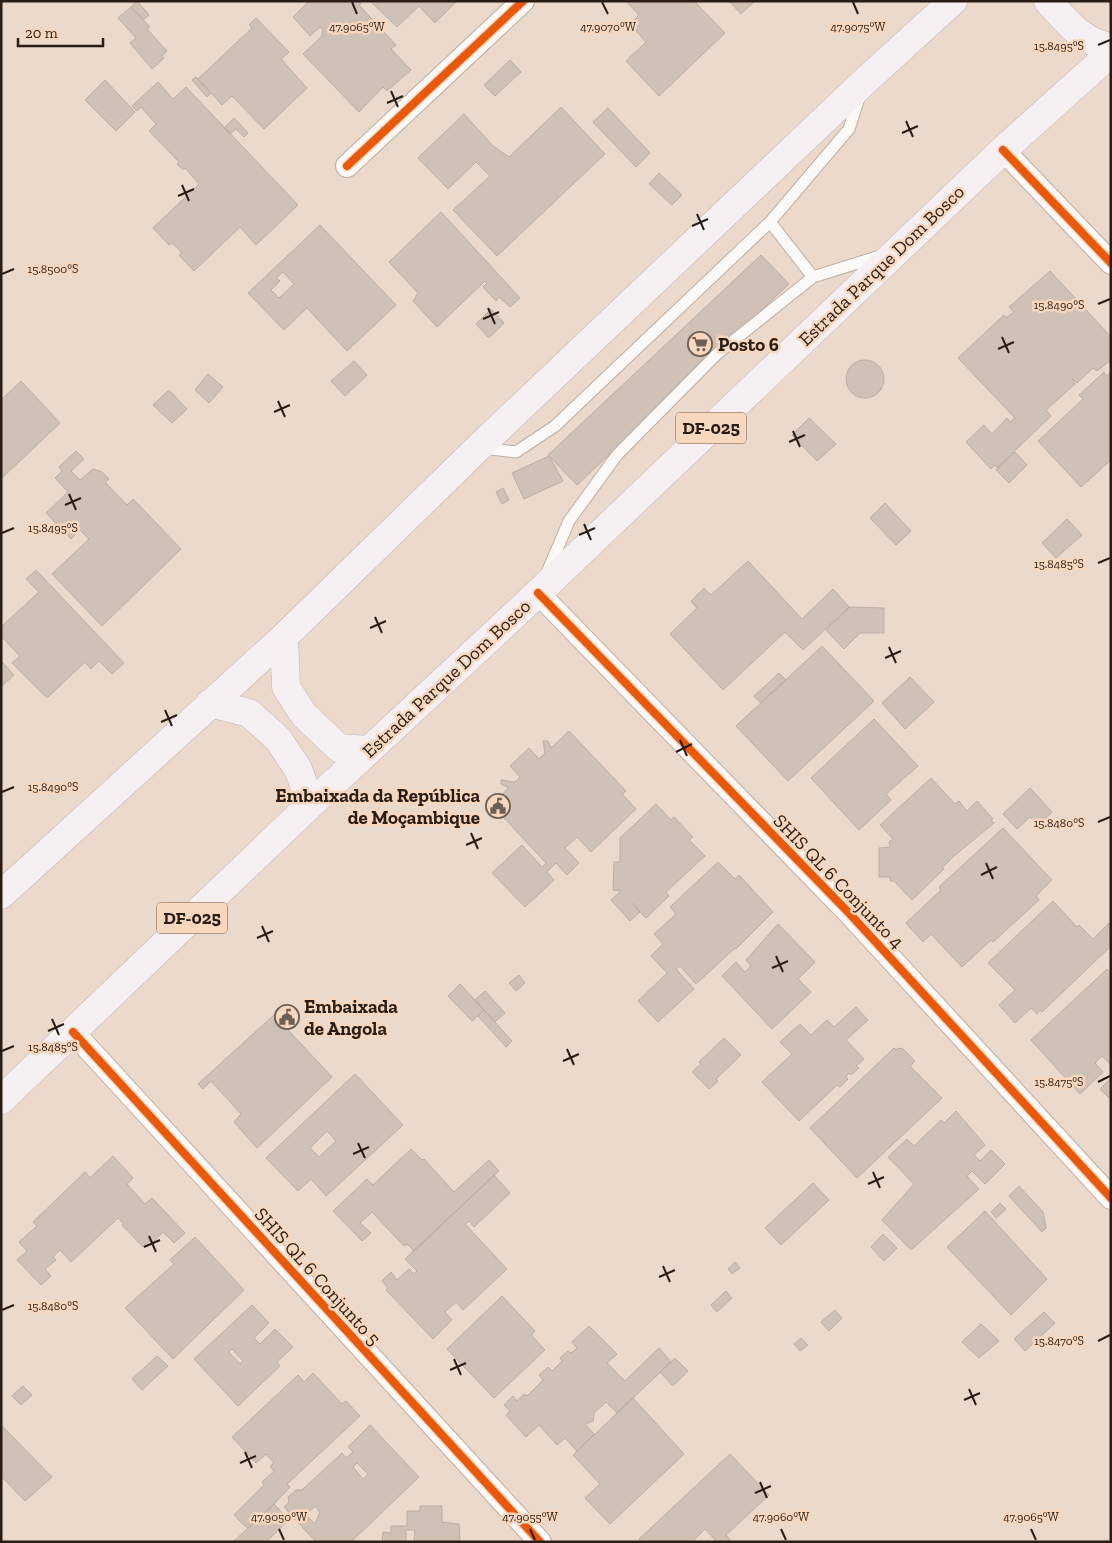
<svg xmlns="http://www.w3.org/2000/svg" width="1112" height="1543" font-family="'Zilla Slab',serif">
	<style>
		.building { fill: #d0c1b7; stroke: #baaca2; fill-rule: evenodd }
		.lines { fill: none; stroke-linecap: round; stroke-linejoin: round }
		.service-casing { stroke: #bbaea3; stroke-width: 13 }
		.minor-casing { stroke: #bbaea3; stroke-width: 24 }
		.primary-casing { stroke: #c1b2b3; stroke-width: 29 }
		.service { stroke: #fcf9f7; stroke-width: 11 }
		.minor { stroke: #fcf9f7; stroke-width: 22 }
		.primary { stroke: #f6f0f2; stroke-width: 28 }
		.cycleway-casing { stroke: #f8d7bf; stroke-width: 11 }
		.cycleway { stroke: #e8590c; stroke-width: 8 }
		.ticks { fill: none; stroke: #291d15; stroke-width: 2 }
		.labels { text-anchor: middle; stroke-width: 5; stroke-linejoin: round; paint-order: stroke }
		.shield { fill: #f8d7bf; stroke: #675548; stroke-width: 1 }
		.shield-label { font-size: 18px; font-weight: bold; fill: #291d15 }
		.street-label { font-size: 19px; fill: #291d15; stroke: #f8d7bf }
		.poi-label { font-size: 19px; font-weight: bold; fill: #291d15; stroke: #f8d7bf; text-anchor: start }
		.ticks-label { font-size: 12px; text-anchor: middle; fill: #291d15; stroke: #f8d7bf; stroke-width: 5; stroke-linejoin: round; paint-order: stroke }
	</style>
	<rect width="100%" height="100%" fill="#ebd9cc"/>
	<!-- building -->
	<path class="building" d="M137,1L149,15L143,20L131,7Z
		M309,1H359L361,4L359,5L396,45L391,49L411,70L387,91L383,87L359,112L303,54L322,36L323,30L320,27L310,36L293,17Z
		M370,1H457L435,23L419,6L397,27Z
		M626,1H694L725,33L659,96L626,61L646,42L630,24L639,15Z
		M729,1H755L741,14Z
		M131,7L150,27L147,29L167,51L162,56L164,58L152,69L130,43L136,38L118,18Z
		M256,18L289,52L281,59L307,88L264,129L232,96L222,105L198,79L252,28L249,25Z
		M510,60L521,72L495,96L484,85Z
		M196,77L211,93L207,97L192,80Z
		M105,80L135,112L116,131L85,100Z
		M158,82L173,99L186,87L298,205L256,245L240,227L194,271L179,255L182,253L172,243L169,245L153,228L199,184L185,168L183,170L177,164L179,162L149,131L156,124L141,107L137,111L132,106Z
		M561,107L605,154L497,256L453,210L490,176L476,162L448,189L418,158L464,114L493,146L509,157Z
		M608,108L650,153L636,167L593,122Z
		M234,118L248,133L244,137L236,129L230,134L224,128Z
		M659,173L682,195L672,205L649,184Z
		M441,212L520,298L510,307L499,297L496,301L483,287L487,283L485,281L437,327L413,301L418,293L389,262Z
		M320,225L396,305L347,351L307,308L284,330L248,293ZM283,272L294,284L279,298L271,290L280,281L276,278Z
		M761,255L789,284L577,485L548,455Z
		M1050,271L1111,337V360L1097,371L1093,368L1077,383L1072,378L1075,384L1046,410L1051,416L997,468L995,465L991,469L966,442L984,425L992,434L1007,418L1010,422L1015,418L958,358L1004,315L1006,318L1014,312L1009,307Z
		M491,309L504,323L489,338L476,324Z
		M846 379a19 19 0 1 1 38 0a19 19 0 1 1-38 0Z
		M354,361L367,375L345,396L331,381Z
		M1104,372L1107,376L1111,372V460L1081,487L1038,441L1083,399L1079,395Z
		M208,374L223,387L209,403L195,390Z
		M21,381L60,423L1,479V400Z
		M169,390L187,409L172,423L153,405Z
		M809,418L836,444L817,461L792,435Z
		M76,451L84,459L71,471L80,480L93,469L102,472L109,479L105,482L127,505L133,499L181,549L102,626L52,574L89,539L80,530L71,539L46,513L68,492L55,478L62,471L59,467Z
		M1015,452L1027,465L1009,483L996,470Z
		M549,456L563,481L524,499L512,473Z
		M503,488L509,500L502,504L496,492Z
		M885,503L911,531L896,545L870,518Z
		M1067,519L1082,535L1056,558L1042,543Z
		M748,561L802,619L833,589L849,607L803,650L785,632L723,690L670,634L697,608L691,601L704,588L711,595Z
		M36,570L124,663L112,674L99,661L91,669L85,662L47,698L12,663L20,656L1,636V627L39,592L26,579Z
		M850,607L884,608V633H860L844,649L826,630Z
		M822,646L874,701L788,781L736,726Z
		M1,661L14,675L1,687Z
		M779,673L786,680L761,703L754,696Z
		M910,677L934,702L905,729L882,703Z
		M874,719L918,766L886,794L891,800L859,830L811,778Z
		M569,731L626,791L622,794L636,809L591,852L577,837L565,848L579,863L567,875L556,863L547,872L554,880L525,907L492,873L522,845L542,867L546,863L491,804L509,788L501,784V780L515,782L520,777L510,766L529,748L539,759L545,753L543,741H548L551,748Z
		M931,778L955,804L959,801L967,811L977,801L993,819L991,820L994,823L954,856L942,868L944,869L912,900L894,881H890V877H879V848L890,847L889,842L893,839L880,825Z
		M1030,788L1052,812L1038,825L1030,817L1017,829L1003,814Z
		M656,804L671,820L674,817L693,837L689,840L705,856L666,892L669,896L646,918L632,903L640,912L630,921L611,900L621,891L613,890L614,862H620V838Z
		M1003,828L1052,880L1036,896L1039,900L993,942L991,940L962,967L931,934L923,942L906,923L941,890L939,887Z
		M718,862L735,879L739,875L773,912L736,949L735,948L696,984L680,966L676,969L694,989L658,1022L638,1001L667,973L651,956L663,944L654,934L676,914L670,907Z
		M1053,901L1077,927L1079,925L1093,939L1109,923L1111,946L1042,1012L1040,1010L1037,1014L1031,1008L1015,1023L999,1005L1015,990L988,963Z
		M778,924L815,962L798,979L811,992L772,1029L722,976L736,962L745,972L751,966L746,960Z
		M1107,969L1111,973V1065L1102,1056L1095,1063L1103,1072L1080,1094L1031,1040Z
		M519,975L525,983L516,991L509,983Z
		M460,984L484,1010L472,1021L448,996Z
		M485,991L505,1013L495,1022L475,1000Z
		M856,1007L868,1020L846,1040L864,1059L856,1066L859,1068L851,1075L849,1073L846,1077L848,1079L840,1087L837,1085L799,1121L762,1082L792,1054L780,1042L800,1024L811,1035L827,1020L834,1027Z
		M484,1010L512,1041L506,1047L478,1016Z
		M274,1015L332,1077L257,1148L234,1122L241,1114L211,1081L203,1089L198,1084Z
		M724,1038L741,1055L716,1079L718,1081L709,1089L692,1072L701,1064L699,1062Z
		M894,1048L896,1050L898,1048L903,1049L915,1061L910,1066L942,1098L857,1178L810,1128Z
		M355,1074L403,1125L326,1196L311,1179L298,1191L266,1158ZM327,1131L336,1141L319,1157L310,1148Z
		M1111,1078V1100L1100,1089Z
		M956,1111L985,1145L974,1155L980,1161L991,1150L1005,1164L985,1184L972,1171L967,1176L979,1189L911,1250L882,1220L914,1184L888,1157L907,1139L914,1146L941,1120L944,1123Z
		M411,1149L422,1160L424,1159L454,1192L489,1160L499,1171L414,1251L407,1244L404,1246L372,1212L360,1223L371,1233L362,1241L333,1211L367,1179L373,1185Z
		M113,1156L133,1178L127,1184L145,1204L152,1198L185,1233L174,1243L163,1232L153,1242L151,1240L143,1247L122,1225L124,1224L118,1218L71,1262L60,1250L53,1257L56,1260L45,1269L51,1276L41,1285L17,1260L27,1251L19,1242L37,1226L33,1222L85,1172L90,1178Z
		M494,1175L510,1193L474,1227L469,1221L465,1224L507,1269L463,1310L456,1302L445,1312L452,1320L433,1339L386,1290L388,1288L382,1281L391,1272L397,1280L409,1269L414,1274L417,1271L405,1259Z
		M813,1183L829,1200L781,1245L765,1228Z
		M1019,1186L1043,1212L1046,1228L1042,1232L1009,1196Z
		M1000,1203L1006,1209L996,1218L991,1212Z
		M985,1211L1047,1279L1011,1315L947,1247Z
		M883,1234L897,1248L884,1261L871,1247Z
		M195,1237L244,1290L173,1359L125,1308L174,1264L170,1260Z
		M735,1262L740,1268L732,1274L728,1269Z
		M726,1291L732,1298L717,1312L711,1305Z
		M502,1296L535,1331L531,1335L545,1350L494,1398L447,1349Z
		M252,1305L269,1323L254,1338L260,1344L275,1329L293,1347L277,1362L280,1366L238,1406L194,1359ZM232,1349L243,1361L240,1364L229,1352Z
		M835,1310L842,1318L829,1331L821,1322Z
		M1044,1312L1055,1323L1025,1351L1014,1339Z
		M981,1324L999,1341L979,1358L962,1342Z
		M589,1326L617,1354L607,1363L625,1381L659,1348L671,1362L617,1413L606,1402L594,1413L593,1421L585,1424L594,1434L577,1451L565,1438L557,1445L539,1425L526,1437L506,1415L510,1411L504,1405L513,1396L517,1401L524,1394L527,1396L543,1380L539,1375L548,1367L552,1371L562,1361L560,1358L568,1351L571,1353L577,1348L572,1342Z
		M801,1338L808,1345L800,1351L794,1344Z
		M157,1356L168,1366L142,1390L132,1379Z
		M675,1358L688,1371L673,1386L660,1372Z
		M313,1373L342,1404L346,1401L360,1416L287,1484L290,1487L274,1504L248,1528L246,1527L234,1515L264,1485L262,1482L274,1471L270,1466L274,1463L266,1454L256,1463L232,1437L298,1375L304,1382Z
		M23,1386L32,1395L21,1405L12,1396Z
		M633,1398L684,1454L610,1524L585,1498L600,1484L573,1455Z
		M1,1425L52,1477L25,1501L1,1476Z
		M370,1425L419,1477L351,1542H316L284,1507L289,1502L288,1497L296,1490H302L342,1453L346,1458L353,1452L348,1447ZM357,1463L368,1474L363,1479L353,1467ZM315,1506L320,1512L315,1524L306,1515Z
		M730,1454L769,1495L726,1535L732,1542H717L705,1529L694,1540L696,1542H642L639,1539Z
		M274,1504L289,1520L266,1542H233Z
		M420,1506H442V1522L459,1524L460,1540L455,1542H382L383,1532L391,1533V1526H407V1511H420ZM406,1530H415L414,1542L406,1541Z"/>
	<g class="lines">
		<defs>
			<path id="service" d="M770,222L813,277
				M481,448L516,452L555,426L770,222L849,129L860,95
				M546,575L569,521L617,455L718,353L813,277L883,255"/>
			<path id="minor" d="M1003,150L1111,263
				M347,166L523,1
				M538,593L849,913L1111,1198
				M73,1032L540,1542"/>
			<path id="primary" d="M1048,1C1067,22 1082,42 1111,47
				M284,637L286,687L304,715L339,748L369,750
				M210,703L249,713L278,739L298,769L311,804
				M1,895L284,637L478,448L864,82L953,1
				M1,1100L311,804L538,593L1003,150L1111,53"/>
		</defs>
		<!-- service casing -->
		<use href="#service" class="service-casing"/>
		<!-- minor casing -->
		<use href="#minor" class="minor-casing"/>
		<!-- primary casing -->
		<use href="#primary" class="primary-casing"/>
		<!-- service -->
		<use href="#service" class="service"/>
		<!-- minor -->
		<use href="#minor" class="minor"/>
		<!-- primary -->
		<use href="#primary" class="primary"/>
		<defs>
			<path id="cycleway" d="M1003,150L1111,263
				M347,166L523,1
				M538,593L849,913L1111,1198
				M73,1032L540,1542"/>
		</defs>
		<!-- cycleway casing -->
		<use href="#cycleway" class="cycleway-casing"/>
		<!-- cycleway -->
		<use href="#cycleway" class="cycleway"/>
	</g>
	<!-- ticks -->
	<path class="ticks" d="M352,2L357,14M602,2L608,14M853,2L858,14M1098,45L1110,40M391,91L398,107M387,103L403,96M906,121L913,137M902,133L918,126M182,185L189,201M178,196L194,189M697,214L704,230M692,226L708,219M2,274L14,269M1098,304L1110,299M488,308L495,324M483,319L499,312M1002,337L1009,353M998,349L1014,342M278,401L285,417M274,412L290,405M793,431L800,447M789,442L805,435M69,494L76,510M65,505L81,498M584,524L591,540M2,533L14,528M579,535L595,528M1098,563L1110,558M375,617L382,633M370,628L386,621M889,647L896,663M885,658L901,651M165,710L172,726M161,722L177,715M680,740L687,756M676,752L692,744M2,792L14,787M1098,822L1110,817M471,833L478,849M466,845L482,838M986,863L993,879M981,875L997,867M262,926L269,942M257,938L273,931M776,956L783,972M772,968L788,961M52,1019L59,1035M48,1031L64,1024M567,1049L574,1065M2,1051L14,1046M563,1061L579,1054M1098,1082L1110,1076M358,1143L365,1158M353,1154L369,1147M873,1172L880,1188M868,1184L884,1177M149,1236L156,1252M144,1247L160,1240M663,1266L670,1282M659,1277L675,1270M2,1310L14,1305M1098,1341L1110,1335M454,1359L461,1375M450,1370L466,1363M969,1389L976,1405M964,1400L980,1393M245,1452L252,1468M240,1463L256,1456M760,1482L767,1498M755,1493L771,1486M279,1529L284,1540M530,1529L535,1540M781,1529L786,1540M1031,1529L1036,1540"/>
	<!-- icons -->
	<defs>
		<symbol id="supermarket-ring" viewBox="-11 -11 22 22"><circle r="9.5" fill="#f8d7bf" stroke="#6d5f55" stroke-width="1.5"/><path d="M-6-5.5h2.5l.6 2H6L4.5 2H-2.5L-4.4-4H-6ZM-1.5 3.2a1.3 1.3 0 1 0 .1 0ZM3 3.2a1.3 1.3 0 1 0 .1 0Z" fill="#6d5f55"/></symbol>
		<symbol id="civic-ring" viewBox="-11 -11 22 22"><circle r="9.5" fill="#f8d7bf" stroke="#6d5f55" stroke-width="1.5"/><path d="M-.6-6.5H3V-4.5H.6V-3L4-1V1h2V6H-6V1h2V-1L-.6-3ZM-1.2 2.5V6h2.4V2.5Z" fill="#6d5f55"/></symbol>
	</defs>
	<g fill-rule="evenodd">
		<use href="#supermarket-ring" x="686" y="330" width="28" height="28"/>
		<use href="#civic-ring" x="484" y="792" width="28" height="28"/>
		<use href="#civic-ring" x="273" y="1003" width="28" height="28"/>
	</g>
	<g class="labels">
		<!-- shield labels -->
		<g class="shield">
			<rect x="676" y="412.5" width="70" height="31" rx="4"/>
			<rect x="157" y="902.5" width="70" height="31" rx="4"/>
		</g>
		<g class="shield-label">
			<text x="711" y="434">DF-025</text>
			<text x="192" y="924">DF-025</text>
		</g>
		<!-- street labels -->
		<g class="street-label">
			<text transform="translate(881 265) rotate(-44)" y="7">Estrada Parque Dom Bosco</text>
			<text transform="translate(446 678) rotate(-43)" y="7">Estrada Parque Dom Bosco</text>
			<text transform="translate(839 881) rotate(46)" y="7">SHIS QL 6 Conjunto 4</text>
			<text transform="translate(318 1276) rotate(48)" y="7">SHIS QL 6 Conjunto 5</text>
		</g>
		<!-- poi labels -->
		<g class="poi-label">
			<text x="718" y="351">Posto 6</text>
			<text x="480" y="802" text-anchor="end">Embaixada da República<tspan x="480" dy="22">de Moçambique</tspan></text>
			<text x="304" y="1013">Embaixada<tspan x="304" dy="22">de Angola</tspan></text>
		</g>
	</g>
	<g class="ticks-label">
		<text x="357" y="31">47.9065°W</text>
		<text x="608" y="31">47.9070°W</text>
		<text x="858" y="31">47.9075°W</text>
		<text x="1059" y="50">15.8495°S</text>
		<text x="53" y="273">15.8500°S</text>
		<text x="1059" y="309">15.8490°S</text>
		<text x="53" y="532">15.8495°S</text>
		<text x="1059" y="568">15.8485°S</text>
		<text x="53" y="791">15.8490°S</text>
		<text x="1059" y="827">15.8480°S</text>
		<text x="53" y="1051">15.8485°S</text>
		<text x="1059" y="1086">15.8475°S</text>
		<text x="53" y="1310">15.8480°S</text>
		<text x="1059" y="1345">15.8470°S</text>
		<text x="279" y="1521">47.9050°W</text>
		<text x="530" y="1521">47.9055°W</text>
		<text x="781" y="1521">47.9060°W</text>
		<text x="1031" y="1521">47.9065°W</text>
	</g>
	<!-- border -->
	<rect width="1112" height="1543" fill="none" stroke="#291d15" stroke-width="5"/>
	<!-- scale -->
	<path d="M18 38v8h85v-8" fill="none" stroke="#291d15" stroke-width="2.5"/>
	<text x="25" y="38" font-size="15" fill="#291d15" stroke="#f8d7bf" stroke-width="4" paint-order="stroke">20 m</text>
</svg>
